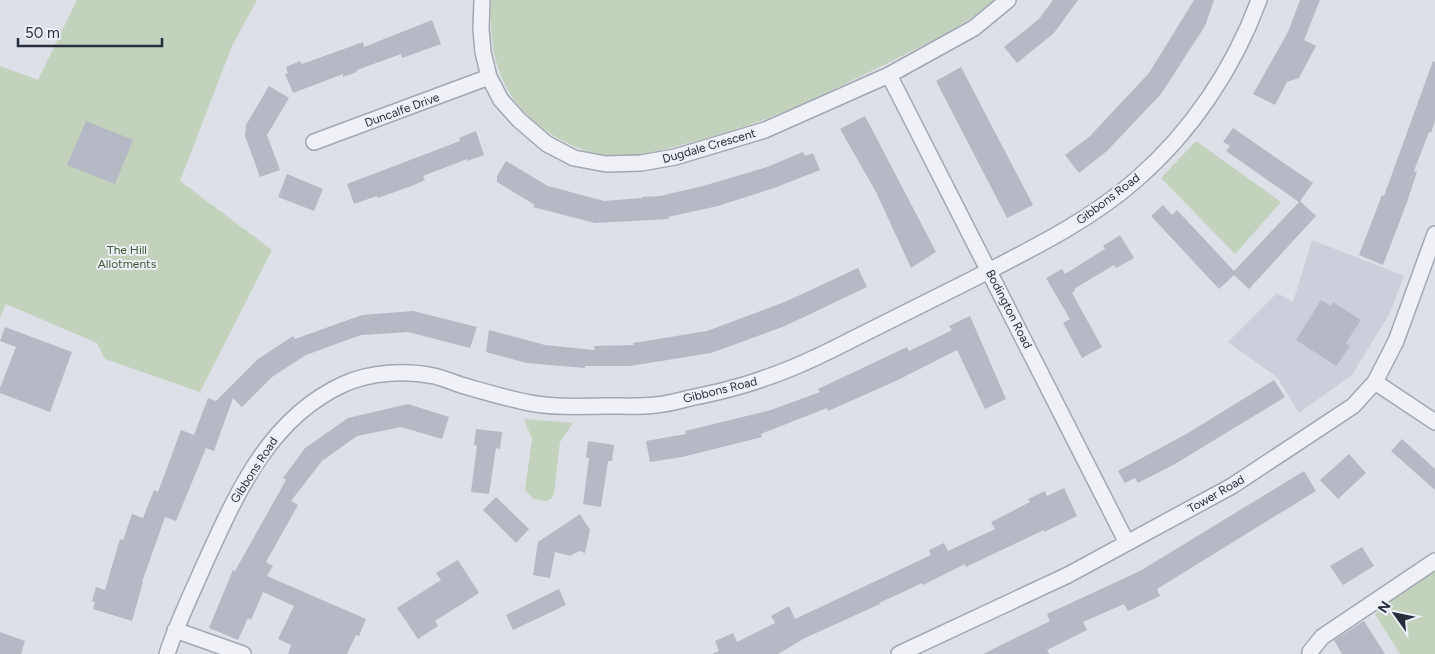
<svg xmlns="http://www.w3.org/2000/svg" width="1435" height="654" font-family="Figtree,sans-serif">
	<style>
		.built { fill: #cbcfd9 }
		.green { fill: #c2d2bd }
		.building { fill: #b4b9c4 }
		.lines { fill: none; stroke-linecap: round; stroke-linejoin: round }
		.minor-casing { stroke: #a2a7b1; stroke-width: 18 }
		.minor { stroke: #eff1f6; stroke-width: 15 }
		.labels { text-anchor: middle; stroke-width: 4; stroke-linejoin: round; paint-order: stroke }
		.street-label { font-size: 12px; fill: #262e3e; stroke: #eceff5 }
		.park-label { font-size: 12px; fill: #395a32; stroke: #eceff5 }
	</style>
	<rect width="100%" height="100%" fill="#dde0e7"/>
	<!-- built -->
	<path class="built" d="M1312,240L1404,276L1390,313L1352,375L1299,413L1277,377L1228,342L1277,293L1293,302Z"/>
	<!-- green -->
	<path class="green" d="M77,0H257L232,46L180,181L272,250L200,392L105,359L97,343L6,304L0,317V66L38,80Z
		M491,0H996C963,27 929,42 892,61C851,81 810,102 768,118C743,128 718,135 692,142C665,149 631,160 603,155C585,152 570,145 554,136C502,103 488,60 491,0Z
		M1196,141L1281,202L1235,254L1161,178Z
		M524,419L573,423L560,442L554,493L552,498L547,501L533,499L525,490L532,439Z
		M1435,566V654H1400L1375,614Z"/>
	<!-- building -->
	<path class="building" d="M1053,0H1078L1054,33L1017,63L1004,47L1039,19Z
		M1194,0H1214L1205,26L1161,94L1107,151L1079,173L1065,155L1089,137L1149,73Z
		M1300,0H1320L1304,40L1316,46L1299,78L1287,82L1275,105L1253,94L1288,32Z
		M432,20L441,44L402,58L401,54L357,70V72L343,77V74L293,93L285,74L288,73L286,67L300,61L302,64L363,42L364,47Z
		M1433,61L1435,62V121L1431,133L1429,132L1414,171L1417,172L1406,205L1383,265L1359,255L1382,195L1384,196Z
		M961,67L1033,205L1007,218L936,81Z
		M269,86L289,98L267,135L280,170L260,177L245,136L246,125Z
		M865,116L936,252L911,268L876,192L840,129Z
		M86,121L133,140L115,184L67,165Z
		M1233,128L1313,183L1300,201L1316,216L1249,289L1234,275L1219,289L1151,216L1163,205L1172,215L1177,210L1234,271L1299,202L1226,151L1230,146L1223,142Z
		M476,131L484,155L467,161V159L423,176L425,180L414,185L378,198L377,196L354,204L347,184L460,141L459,138Z
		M803,152L805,156L813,153L820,170L774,188L718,206L668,217L669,219L595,223L533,207L535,205L497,182V176L506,161L548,186L604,201L642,198V197L660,196L703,186L767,167Z
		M287,174L323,189L314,211L278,197Z
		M1120,235L1134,258L1116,268L1114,265L1074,289L1075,291L1072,293L1102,347L1082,358L1063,323L1070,319L1046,278L1062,269L1065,274L1105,249L1103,246Z
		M858,268L867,287L785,326L711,353L630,366H585V368L526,363L486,352L489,330L545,345L595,350L594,346L634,345L633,343L707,331L787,301Z
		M1321,300L1331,306L1333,302L1361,320L1346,343L1350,346L1336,366L1296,340Z
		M413,311L477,327L470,348L408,332L361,335L306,355L272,377L242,407L233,398L214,451L206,448L176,521L165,517L142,582H143L132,621L93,609L95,602L92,601L96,587L105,590L120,539L123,540L132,514L143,518L154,490L158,492L181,430L194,435L208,398L216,401L258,359L293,336L295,339L362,315Z
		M970,316L1006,399L985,409L957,350L898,380L828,411L827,408L761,434L762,437L682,457L650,462L646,441L686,434L685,431L771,410L820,392L818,389L907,347L909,351L930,341L952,330L949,326Z
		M5,327L72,352L50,412L0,393V388L16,347L0,341Z
		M1274,380L1285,397L1175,464L1138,483L1135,478L1125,483L1118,471L1188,433Z
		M408,404L449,417L442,439L401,427L357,436L322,461L291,501L298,505L266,562L273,566L267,576L366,619L359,636L356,635L347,654H288L291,645L278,639L294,606L263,592L251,620L248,618L238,640L209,628L233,570L235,571L286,480L283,478L305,448L348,418Z
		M476,429L502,432L500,449L496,448L489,494L471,492L477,446L474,445Z
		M1402,439L1435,469V490L1391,451Z
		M588,441L614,445L612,461H608L601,507L583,504L589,458H586Z
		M1349,454L1366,473L1338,499L1320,480Z
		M1304,471L1316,491L1157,589L1160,596L1128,611L1124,604L1083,622L1087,630L1047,650L1049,654H983L1050,621L1047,614L1140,571Z
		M1064,488L1077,516L1044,532V530L966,567L965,564L923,585L922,583L903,592L879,603L880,604L805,638L778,654H712L719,651L715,641L733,633L737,642L775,623L771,616L789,606L795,619L931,555L929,550L944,543L948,551L995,529L991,522L1030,502L1028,499L1045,491L1047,496Z
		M496,497L529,529L516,543L483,510Z
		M580,514L590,530L585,553L579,551L570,556L555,552L550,578L533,575L538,542Z
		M1362,547L1374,566L1343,585L1330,566Z
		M458,560L479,593L435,621L438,626L418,639L397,608L441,580L436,573Z
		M559,589L566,605L513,630L506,615Z
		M1364,621L1385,654H1342L1334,640Z
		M0,632L25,641L21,654H0Z"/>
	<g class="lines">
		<defs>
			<path id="minor" d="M482,0L481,29L483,52L489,77L501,100L519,120L547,144L574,158L606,164L641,163L675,157L765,130L889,75L974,28L1008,0
				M889,75L1127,543
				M314,142L489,77
				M1375,382L1435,422
				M175,630L243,654
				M167,654C177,623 192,593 205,563C237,493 269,418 344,384C371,372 406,370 434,376C443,378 452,382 461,385C486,392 511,400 536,404C559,408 584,406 607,406C623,406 640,407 656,405C667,404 679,401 690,398C715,393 741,387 765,378C796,368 826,353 855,338C893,319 931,300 969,281C1027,251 1087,223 1137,179C1192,131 1234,68 1259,0
				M899,654L1068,575L1232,486L1353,406L1375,382L1396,341L1435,234
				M1311,654L1310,652L1322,637L1435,561"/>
		</defs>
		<!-- minor casing -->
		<use href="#minor" class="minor-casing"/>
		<!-- minor -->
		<use href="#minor" class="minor"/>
	</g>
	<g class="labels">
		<!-- street labels -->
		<g class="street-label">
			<text transform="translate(402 110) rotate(-20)" y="4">Duncalfe Drive</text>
			<text transform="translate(709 146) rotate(-16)" y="4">Dugdale Crescent</text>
			<text transform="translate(1108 199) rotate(-37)" y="4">Gibbons Road</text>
			<text transform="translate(1009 309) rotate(63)" y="4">Bodington Road</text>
			<text transform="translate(720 390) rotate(-14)" y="4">Gibbons Road</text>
			<text transform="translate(254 470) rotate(-57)" y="4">Gibbons Road</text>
			<text transform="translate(1216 494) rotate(-30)" y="4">Tower Road</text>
		</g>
		<!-- park labels -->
		<g class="park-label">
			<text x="127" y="254">The Hill<tspan x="127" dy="14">Allotments</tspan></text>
		</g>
	</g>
	<!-- north arrow -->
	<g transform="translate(1395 614) rotate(303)" stroke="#eceff5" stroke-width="4" paint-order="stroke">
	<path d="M0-4L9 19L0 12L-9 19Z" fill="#262e3e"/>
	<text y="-8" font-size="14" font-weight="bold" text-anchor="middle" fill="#262e3e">N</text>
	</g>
	<!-- scale -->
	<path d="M18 38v8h144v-8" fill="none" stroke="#262e3e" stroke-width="2.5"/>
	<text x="25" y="38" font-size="15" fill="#262e3e" stroke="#eceff5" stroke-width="4" paint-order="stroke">50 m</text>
</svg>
